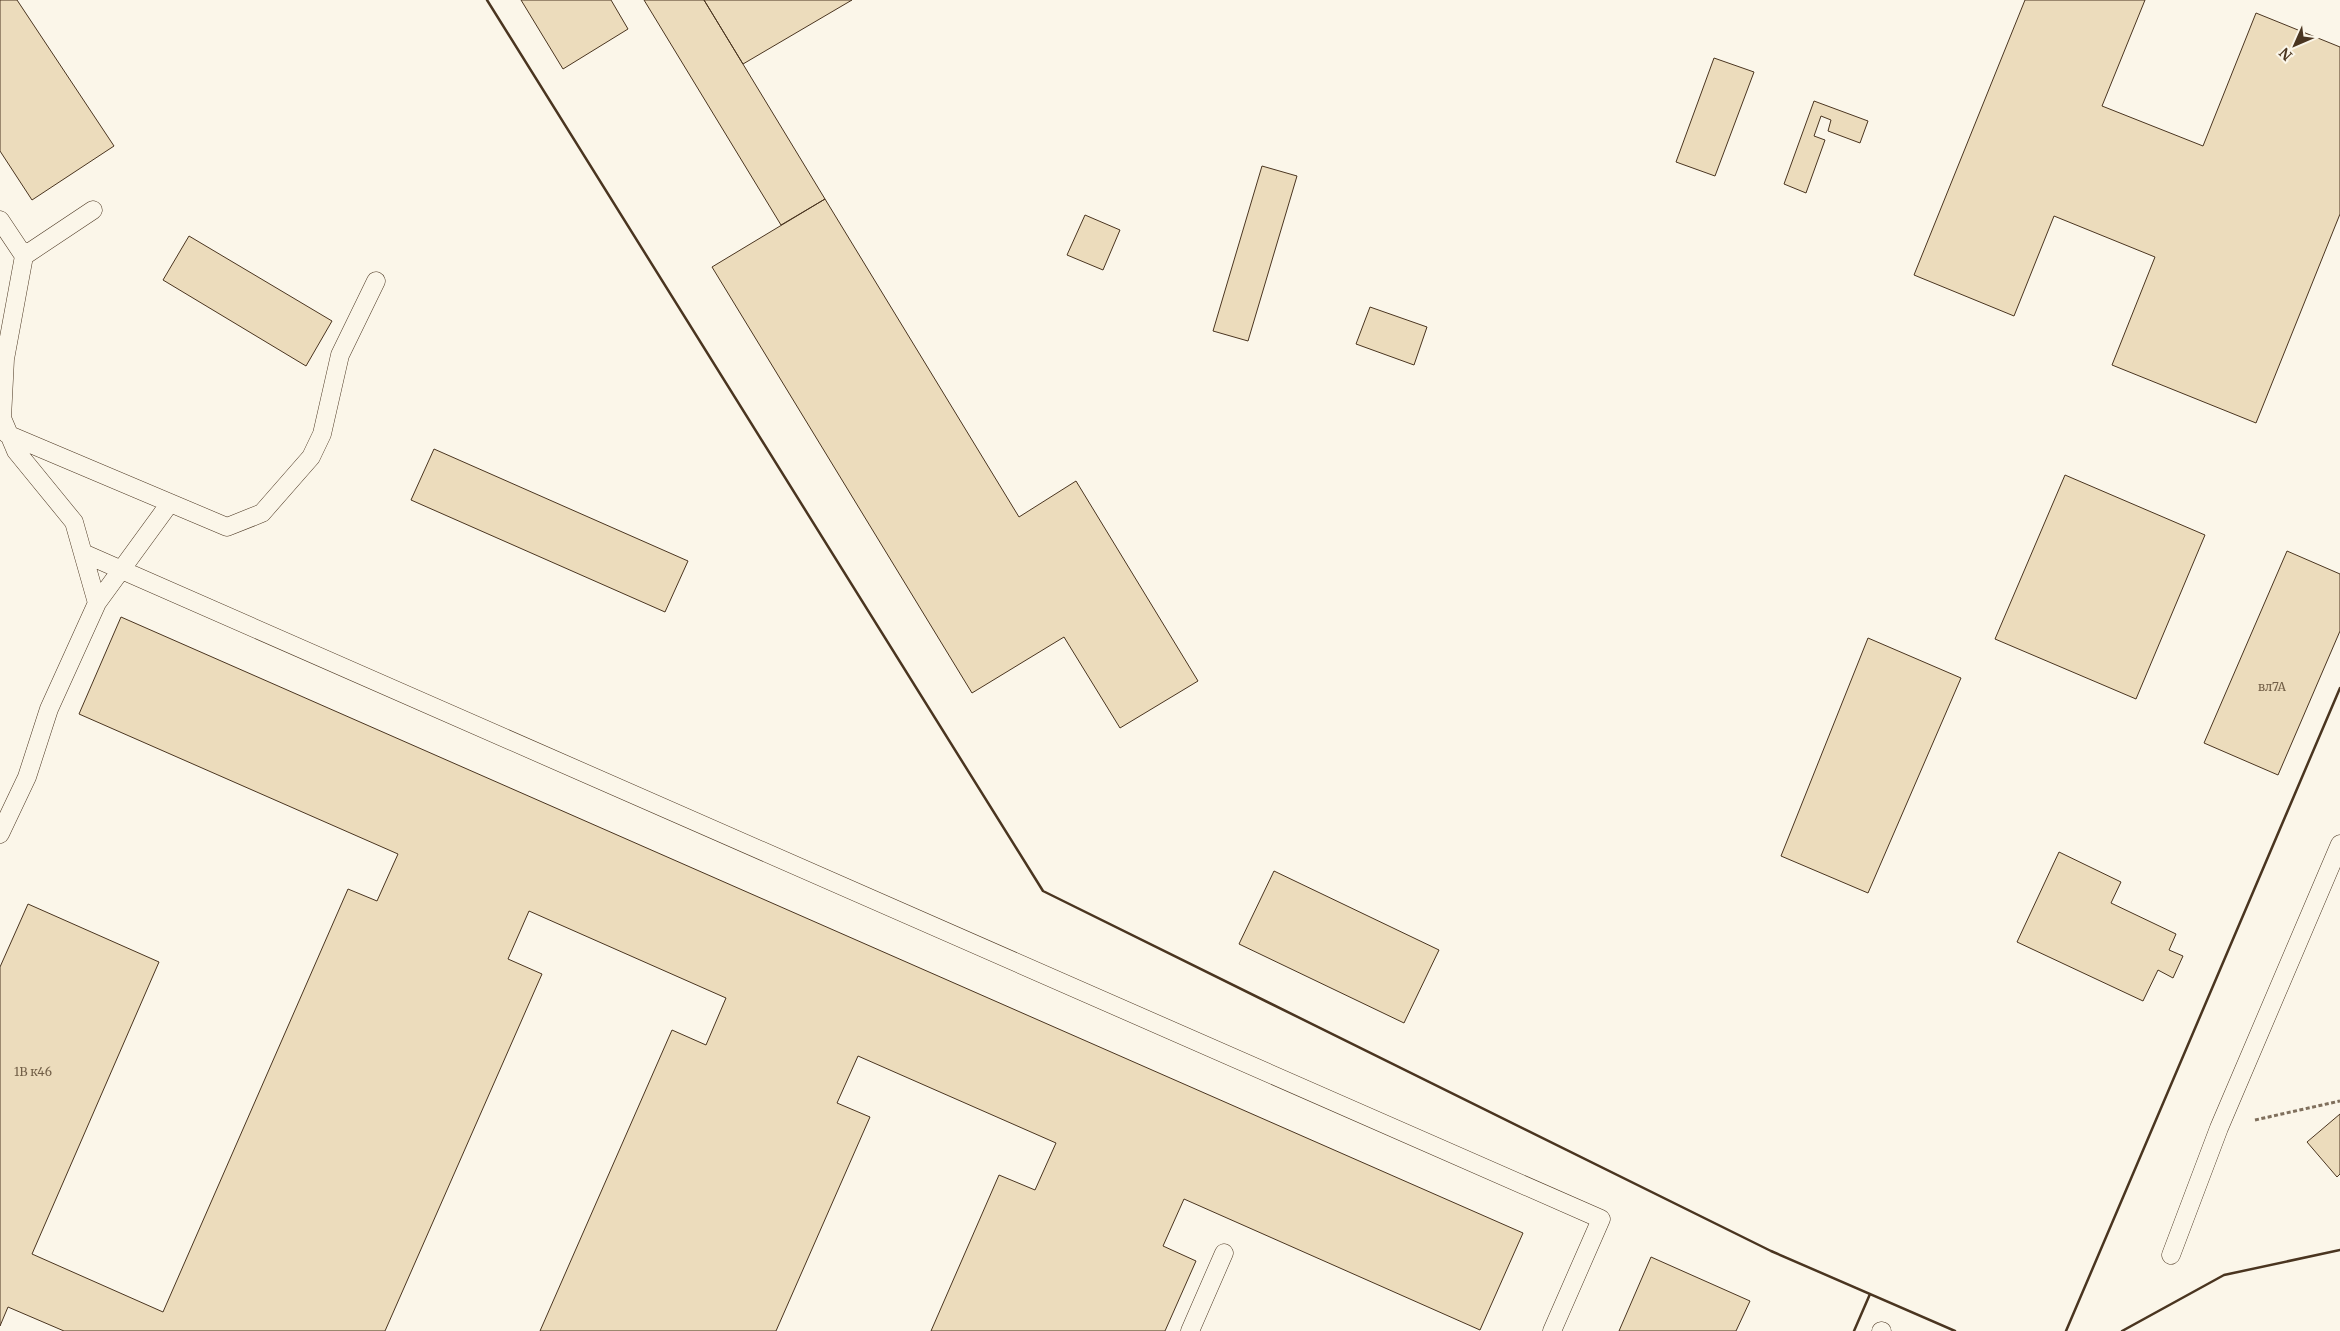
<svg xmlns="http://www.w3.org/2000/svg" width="2340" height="1331" font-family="Merriweather,serif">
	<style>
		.building { fill: #ecdcbc; stroke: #4a3520 }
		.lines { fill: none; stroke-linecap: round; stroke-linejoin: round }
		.service-casing { stroke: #4a3520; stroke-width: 19 }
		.path { stroke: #7f6f5c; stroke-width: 3; stroke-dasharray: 4 2.5; stroke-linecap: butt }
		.service { stroke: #fbf6e9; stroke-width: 18 }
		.wall { stroke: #4a3520; stroke-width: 2.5 }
		.labels { text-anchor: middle; stroke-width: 4; stroke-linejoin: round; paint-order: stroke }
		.number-label { font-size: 12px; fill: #725f47 }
	</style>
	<rect width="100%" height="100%" fill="#fbf6e9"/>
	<!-- building -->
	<path class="building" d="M0,0H17L114,146L32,200L0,151Z
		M521,0H611L628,29L563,69Z
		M644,0H704L825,199L781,225Z
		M704,0H852L743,64Z
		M2025,0H2145L2102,106L2203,146L2256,13L2340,47V214L2256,423L2112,365L2155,257L2054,216L2014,316L1914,275Z
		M1714,58L1754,72L1715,176L1676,162Z
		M1814,101L1868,121L1860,143L1828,131L1831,120L1821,116L1814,136L1825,140L1806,193L1784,184Z
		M1262,166L1297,176L1248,341L1213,331Z
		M825,199L1019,517L1076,481L1198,681L1120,728L1064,637L972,693L712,267Z
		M1085,215L1120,230L1103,270L1067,255Z
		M189,236L332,321L306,366L163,280Z
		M1370,307L1427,327L1414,365L1356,344Z
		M434,449L688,561L665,612L411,500Z
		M2065,475L2205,535L2136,699L1995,639Z
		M2287,551L2340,574V631L2278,775L2204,743Z
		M121,617L1523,1233L1480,1330L1184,1199L1163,1246L1196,1261L1165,1331H931L999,1175L1035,1190L1056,1143L858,1056L837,1103L870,1117L776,1331H540L672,1030L706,1045L726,998L529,911L508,959L542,974L385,1331H64L8,1307L0,1326V967L28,904L159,962L32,1254L163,1312L348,889L377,901L398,854L79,714Z
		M1868,638L1961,678L1868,893L1781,856Z
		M2059,852L2121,882L2111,903L2176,934L2169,950L2183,956L2173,978L2158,970L2143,1001L2017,942Z
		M1274,871L1439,950L1404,1023L1239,944Z
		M2340,1114V1174L2337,1177L2307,1142Z
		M1651,1257L1750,1301L1736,1331H1619Z"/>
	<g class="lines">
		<defs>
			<path id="service" d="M0,220L24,256L93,210
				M24,256L5,359L2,418L16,451L74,522L97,603
				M7,434L227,527L262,513L311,457L322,434L340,355L376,281
				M83,553L1601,1219L1552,1331
				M0,834L27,777L49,709L97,603L170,503
				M2171,1255L2219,1128L2340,844
				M1190,1331L1224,1253
				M1881,1331H1882"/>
		</defs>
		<!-- service casing -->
		<use href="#service" class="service-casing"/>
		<!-- path -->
		<path class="path" d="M2255,1120L2340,1101"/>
		<!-- service -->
		<use href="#service" class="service"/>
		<!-- wall -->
		<path class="wall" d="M487,0L1043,891L1771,1251L1955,1331
			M1854,1331L1870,1294
			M2066,1331L2340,688
			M2122,1331L2224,1275L2340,1250"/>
	</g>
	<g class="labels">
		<!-- number labels -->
		<g class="number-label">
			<text x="2272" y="691">вл7А</text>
			<text x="33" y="1076">1В к46</text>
		</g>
	</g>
	<!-- north arrow -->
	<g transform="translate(2295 45) rotate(225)" stroke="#fbf6e9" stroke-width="4" paint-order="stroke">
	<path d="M0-4L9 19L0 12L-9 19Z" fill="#4a3520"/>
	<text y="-8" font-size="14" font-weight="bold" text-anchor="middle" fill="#4a3520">N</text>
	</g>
</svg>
